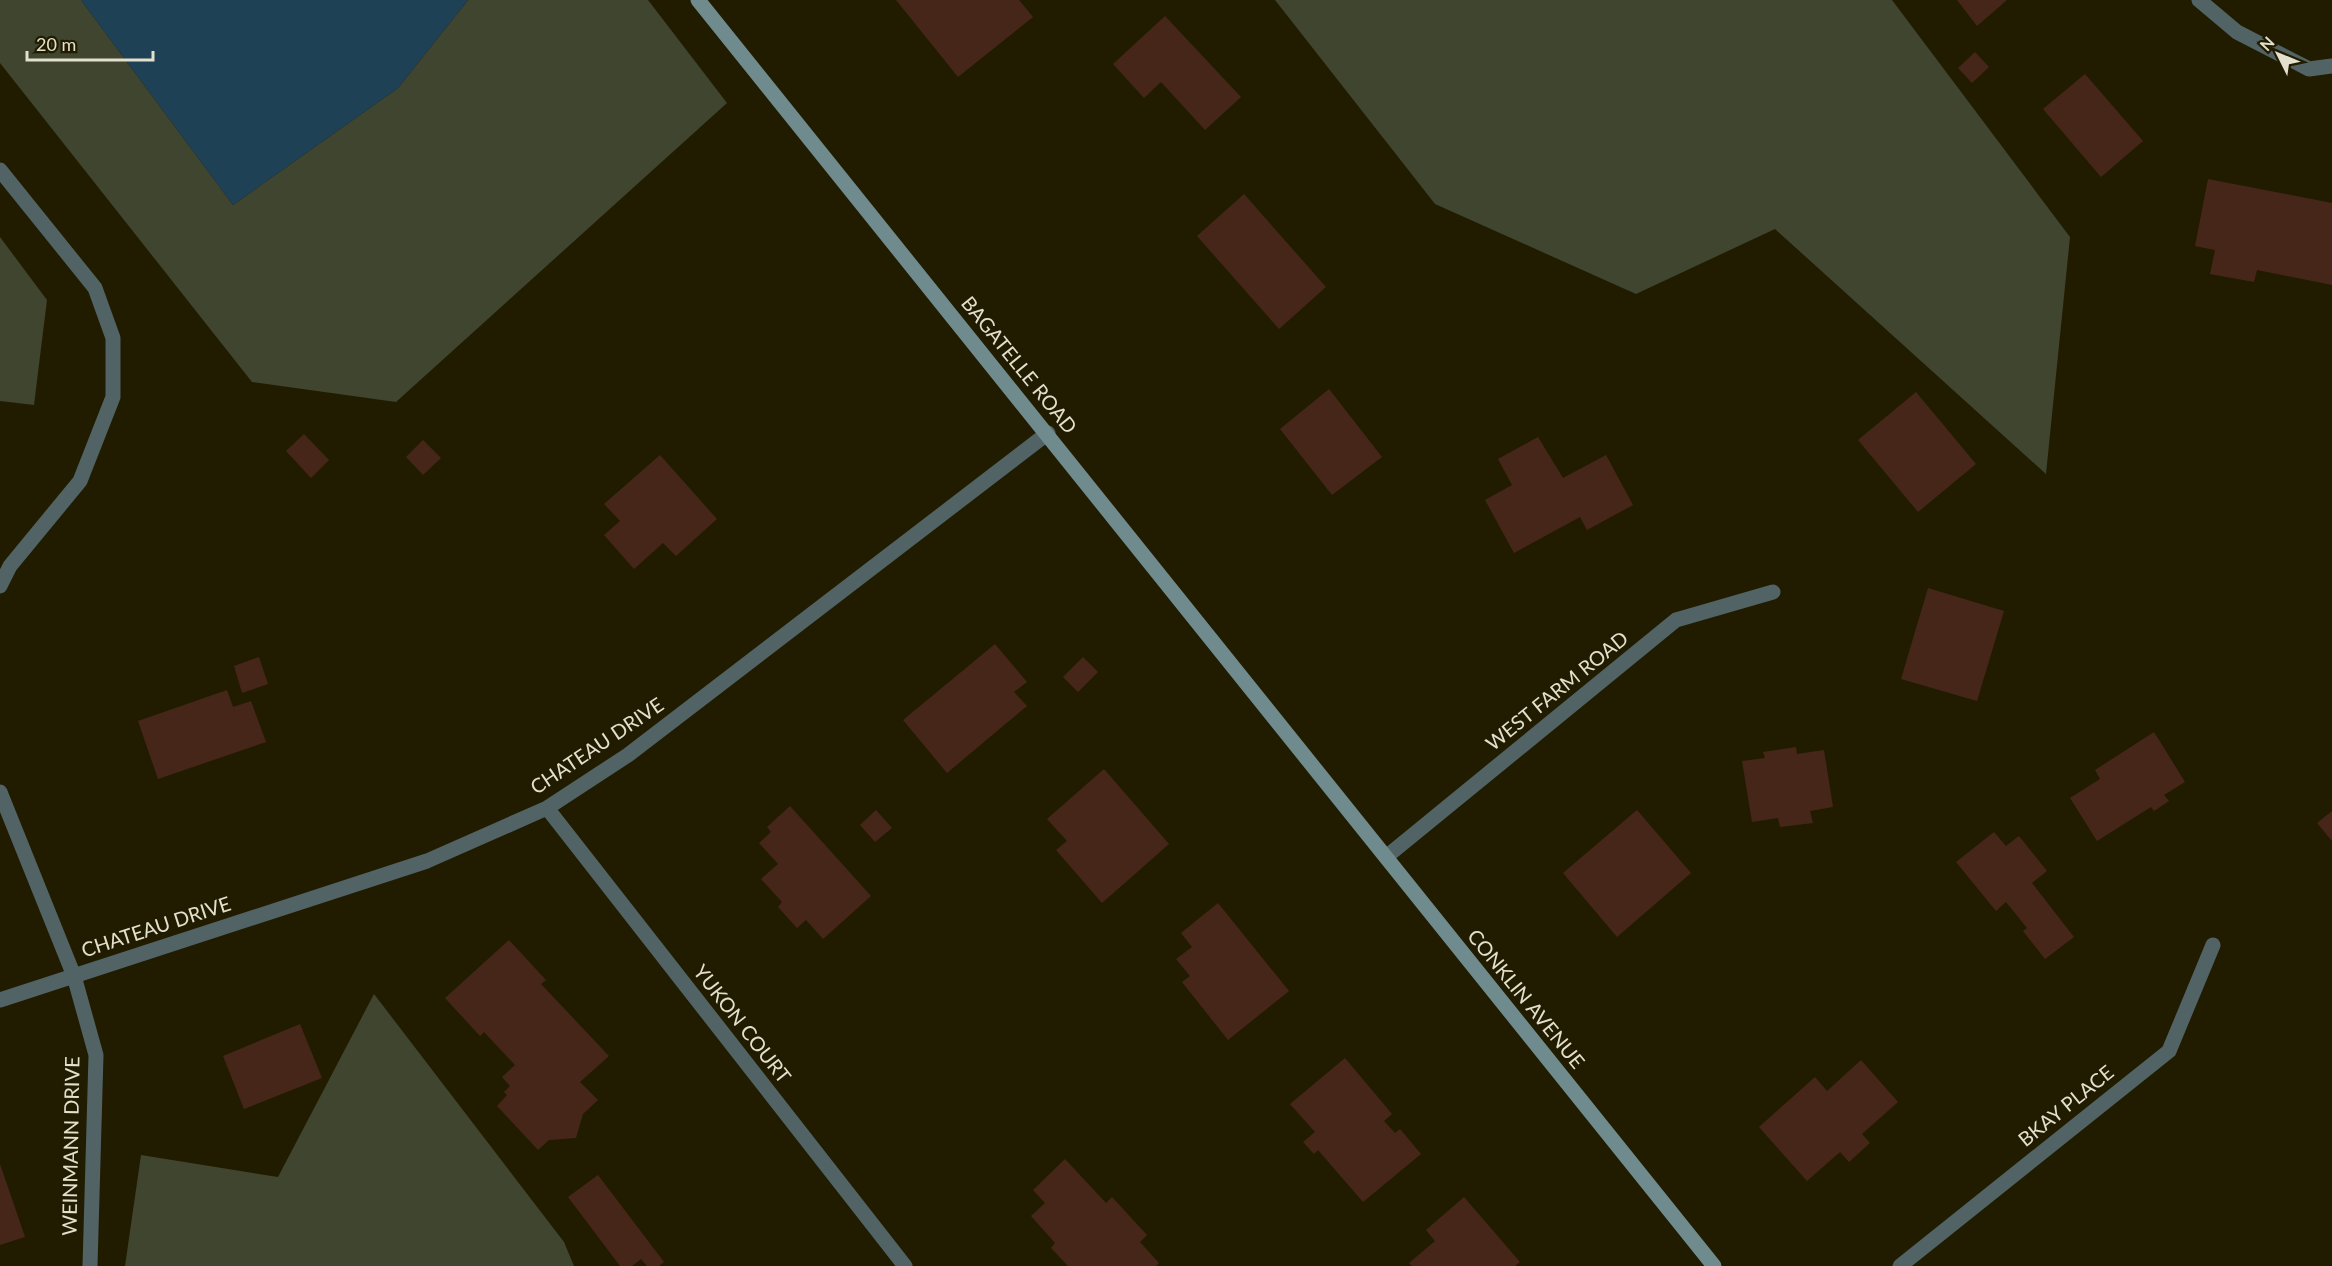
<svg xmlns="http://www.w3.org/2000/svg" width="2332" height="1266" font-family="Lato,sans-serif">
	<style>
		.green { fill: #3f452f }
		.water { fill: #1e4156 }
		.building { fill: #47261a }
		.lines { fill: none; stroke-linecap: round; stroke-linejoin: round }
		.street { stroke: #516364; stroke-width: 15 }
		.secondary { stroke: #6f8b8d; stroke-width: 15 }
		.labels { text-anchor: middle; stroke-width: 4.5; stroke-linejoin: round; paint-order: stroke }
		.street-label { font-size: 20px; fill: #e3e0ce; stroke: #211c00 }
	</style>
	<rect width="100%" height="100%" fill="#211c00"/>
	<!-- green -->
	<path class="green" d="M0,0H81L233,205L398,88L468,0H648L727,103L396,402L252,382L0,63Z
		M1275,0H1892L2070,237L2046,474L1775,229L1636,294L1435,204Z
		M0,237L47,300L34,405L0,401Z
		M374,994L564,1242L574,1266H125L141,1155L278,1177Z"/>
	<!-- water -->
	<path class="water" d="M81,0H468L398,88L233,205Z"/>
	<!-- building -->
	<path class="building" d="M896,0H1019L1033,17L958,77Z
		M1957,0H2007L1977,26Z
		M1165,16L1241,97L1205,130L1161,82L1144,98L1113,64Z
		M1975,52L1989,67L1972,83L1958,68Z
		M2085,74L2143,141L2101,177L2043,109Z
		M2208,179L2332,203V285L2257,270L2254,282L2210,274L2215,250L2195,246Z
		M1244,194L1326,287L1279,329L1197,236Z
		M1329,389L1382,457L1332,495L1280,429Z
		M1916,392L1976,464L1918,512L1858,440Z
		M304,434L329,460L311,478L286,451Z
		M1538,437L1563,478L1606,455L1633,505L1587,530L1580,517L1514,553L1485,500L1512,485L1498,459Z
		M423,440L441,458L423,475L406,457Z
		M660,455L717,519L676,556L663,543L634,569L604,535L620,521L604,504Z
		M1928,588L2004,611L1977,701L1901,679Z
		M995,644L1027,682L1014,692L1027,706L947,773L903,720Z
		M259,657L268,684L242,693L234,666Z
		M1083,657L1098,672L1078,692L1063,677Z
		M227,690L233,707L251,701L266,742L158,779L138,721Z
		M2154,732L2185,782L2164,795L2169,801L2154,811L2151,807L2097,841L2070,798L2100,779L2095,770Z
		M1796,747L1797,754L1824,750L1833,807L1810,811L1813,823L1780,827L1778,818L1752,822L1742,761L1765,758L1763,752Z
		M1104,769L1169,844L1102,903L1056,850L1067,841L1047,819Z
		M790,806L871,896L823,939L806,920L797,928L778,907L782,902L761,879L778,864L759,843L771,832L767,827Z
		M876,810L892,828L875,842L860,825Z
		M1637,810L1691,873L1617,937L1563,873Z
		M2332,811V841L2317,823Z
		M1994,832L2006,846L2019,836L2047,871L2032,883L2074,937L2045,959L2023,931L2027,928L2006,902L1996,911L1956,862Z
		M1218,903L1289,991L1228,1040L1182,982L1190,976L1176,959L1192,947L1181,933Z
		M509,940L546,980L541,984L609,1056L580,1082L598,1100L583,1114L576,1138L549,1140L538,1150L497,1106L507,1095L504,1092L510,1086L502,1077L515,1065L484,1032L480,1036L445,998Z
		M300,1024L322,1078L244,1109L223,1056Z
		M1345,1058L1392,1114L1384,1121L1395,1133L1400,1129L1421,1154L1363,1202L1318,1150L1314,1154L1303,1142L1315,1132L1290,1104Z
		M1861,1060L1898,1102L1862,1134L1870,1143L1849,1162L1840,1152L1807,1181L1759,1127L1815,1077L1827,1091Z
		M1065,1159L1106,1203L1112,1197L1147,1235L1140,1242L1159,1263L1156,1266H1068L1051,1248L1055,1243L1031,1216L1045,1203L1033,1190Z
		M0,1164L25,1237L0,1245Z
		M598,1175L664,1262L659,1266H647L641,1259L632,1266H620L568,1197Z
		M1464,1197L1520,1262L1515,1266H1412L1409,1263L1435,1241L1426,1230Z"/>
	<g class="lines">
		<!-- street -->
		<path class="street" d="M2199,0L2237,32L2309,69L2332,66
			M0,170L95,288L113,338V397L80,481L10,566L0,586
			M0,792L74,976L96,1055L90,1266
			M547,808L905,1266
			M1386,857L1676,620L1773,592
			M0,1000L427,861L547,808L628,755L1048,433
			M1900,1266L2169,1051L2213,945"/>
		<!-- secondary -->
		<path class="secondary" d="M698,0L1714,1266"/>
	</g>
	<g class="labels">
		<!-- street labels -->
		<g class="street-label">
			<text transform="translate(1019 365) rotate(51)" y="7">BAGATELLE ROAD</text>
			<text transform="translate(1557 691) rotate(-39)" y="7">WEST FARM ROAD</text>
			<text transform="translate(597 746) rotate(-34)" y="7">CHATEAU DRIVE</text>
			<text transform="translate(156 927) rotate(-18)" y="7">CHATEAU DRIVE</text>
			<text transform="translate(1526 999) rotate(51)" y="7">CONKLIN AVENUE</text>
			<text transform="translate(742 1024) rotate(52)" y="7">YUKON COURT</text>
			<text transform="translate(2066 1106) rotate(-39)" y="7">BKAY PLACE</text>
			<text transform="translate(71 1146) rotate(-89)" y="7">WEINMANN DRIVE</text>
		</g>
	</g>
	<!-- north arrow -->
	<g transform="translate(2278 54) rotate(313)" stroke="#211c00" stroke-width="4.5" paint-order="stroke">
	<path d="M0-4.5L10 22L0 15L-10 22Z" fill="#e3e0ce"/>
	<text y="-9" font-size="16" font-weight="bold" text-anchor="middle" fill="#e3e0ce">N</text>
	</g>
	<!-- scale -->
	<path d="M27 51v9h126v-9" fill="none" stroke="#e3e0ce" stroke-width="3"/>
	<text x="36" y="51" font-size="18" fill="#e3e0ce" stroke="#211c00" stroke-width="4.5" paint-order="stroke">20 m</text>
</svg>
